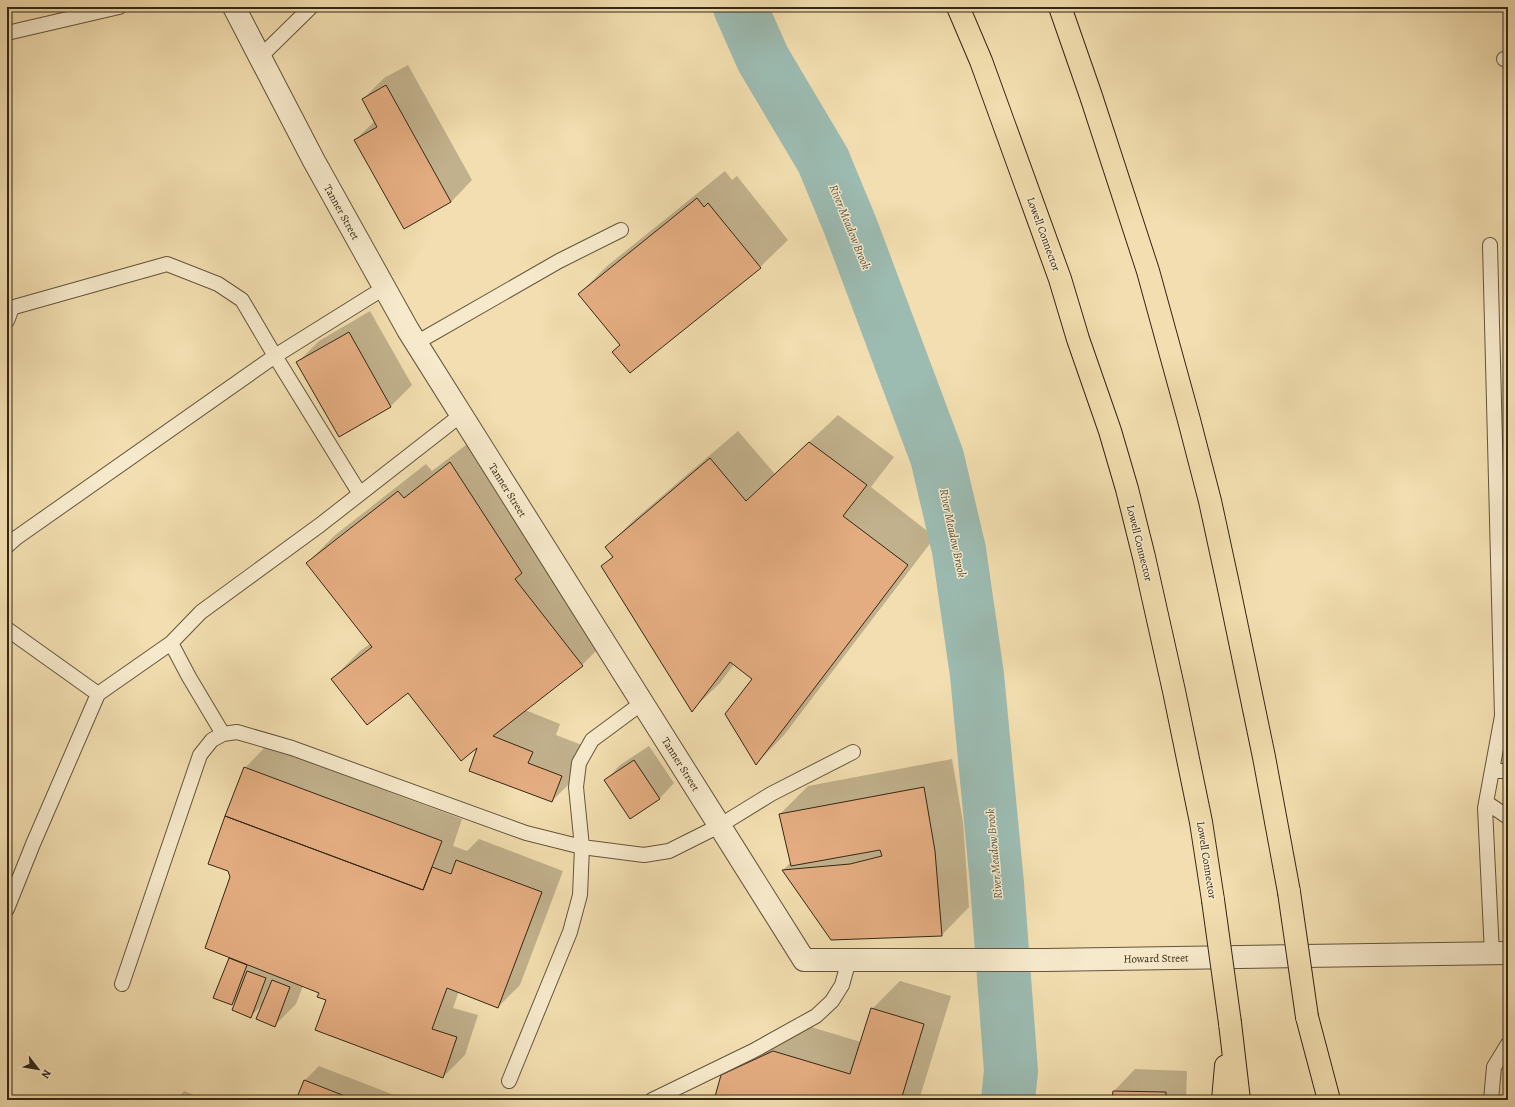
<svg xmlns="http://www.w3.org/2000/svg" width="1515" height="1107" font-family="Alegreya,serif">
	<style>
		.shadow { fill: #0003 }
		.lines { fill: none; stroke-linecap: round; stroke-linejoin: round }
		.river { stroke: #9cbbb1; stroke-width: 54 }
		.building { fill: #e4ad81; stroke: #352714 }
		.lane-casing { stroke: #64553b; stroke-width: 16 }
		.street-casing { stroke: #64553b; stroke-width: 24 }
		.highway-casing { stroke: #352714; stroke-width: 24 }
		.lane { stroke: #f7eacc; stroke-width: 14 }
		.street { stroke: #f7eacc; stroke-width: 22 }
		.highway { stroke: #f2deb0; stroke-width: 22 }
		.highway-bridge-casing { stroke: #352714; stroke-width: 24; stroke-linecap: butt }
		.highway-bridge { stroke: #f2deb0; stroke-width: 22 }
		.labels { text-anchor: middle; stroke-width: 3; stroke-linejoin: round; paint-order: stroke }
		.street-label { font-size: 11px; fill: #352714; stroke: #f7eacc }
		.water-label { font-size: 12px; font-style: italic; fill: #545343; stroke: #f7eacc }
	</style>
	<rect width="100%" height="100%" fill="#f2deb0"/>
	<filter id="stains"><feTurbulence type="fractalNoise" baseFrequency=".005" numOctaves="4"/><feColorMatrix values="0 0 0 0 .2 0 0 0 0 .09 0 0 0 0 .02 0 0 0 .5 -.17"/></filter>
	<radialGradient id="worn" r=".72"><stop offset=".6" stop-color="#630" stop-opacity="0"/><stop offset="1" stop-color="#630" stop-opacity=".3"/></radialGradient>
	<!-- shadow -->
	<path class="shadow" d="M408,65L472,180L451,202L355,140L375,121L363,99L384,78Z
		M725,171L732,180L737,176L788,240L760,267L620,345L579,294L607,266Z
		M370,311L412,385L391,406L340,436L298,362L319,341Z
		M838,415L894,457L871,487L935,537L784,735L757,763L753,679L734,664L720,683L692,710L603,566L613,556L606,547L634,520L738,431L775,474Z
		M479,435L610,637L582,665L525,710L560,724L556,735L590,748L580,773L552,801L408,692L332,679L360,651L370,644L307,563L335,535L426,464L432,471Z
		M266,746L462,819L453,846L467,851L479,839L563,871L520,985L498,1007L459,991L453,1008L478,1015L465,1055L443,1077L328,1000L320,993L303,986L296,1004L275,1025L263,1004L250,1017L238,998L232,1004L215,997L230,957L231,877L245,768Z
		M649,746L674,783L660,798L630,817L606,780L620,765Z
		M952,759L963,822L969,907L942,935L832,939L783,870L791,862L780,814L808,786Z
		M900,981L951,996L919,1100H715L722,1075L750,1047L801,1024L861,1042L872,1009Z
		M319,1066L402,1098L401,1100H297L304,1081Z
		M1135,1069L1187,1071L1186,1100H1113L1114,1091Z
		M184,1091L199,1097L198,1100H177Z"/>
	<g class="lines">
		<!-- river -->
		<path class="river" d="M740,7L763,59L823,160L850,225L937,457L959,550L977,675L997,884L1011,1071L1008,1100"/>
	</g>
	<!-- building -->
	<path class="building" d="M386,85L451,202L404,229L354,140L377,127L362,99Z
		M697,198L704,207L708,203L761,268L630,373L612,352L620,345L578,294Z
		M349,332L391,407L339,437L296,362Z
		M809,442L867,485L843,516L908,565L756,765L725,714L752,679L730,662L692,712L601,566L613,557L605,547L710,458L746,501Z
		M450,462L522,573L515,579L583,666L493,736L533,752L528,763L562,776L552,802L469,771L477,748L461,761L408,693L367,725L331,679L372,647L306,563L398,491L404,498Z
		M634,760L660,799L630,819L604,780Z
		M244,767L442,841L423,890L225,816Z
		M924,787L935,851L942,936L831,940L782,870L850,864L882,856L880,850L791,866L779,814Z
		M225,816L423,890L432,867L451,874L456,860L542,892L498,1008L447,988L432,1029L457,1037L443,1078L315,1030L326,1000L317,997L319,993L205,948L230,877L228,871L208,864Z
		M229,958L247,965L232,1005L213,998Z
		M247,971L266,978L251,1018L232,1010Z
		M272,980L290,987L275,1027L256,1019Z
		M871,1008L924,1024L901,1100H714L721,1075L773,1051L850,1074Z
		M304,1080L355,1100H296Z
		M1113,1091L1166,1092V1100H1112Z"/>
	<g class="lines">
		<defs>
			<path id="lane" d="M7,33L119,7
				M260,57L311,7
				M1504,59H1508
				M1490,245L1502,716L1485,808L1492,954
				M7,309L167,264L218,284L242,300L275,356L16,538L7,546
				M7,321L12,308
				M416,343L559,261L621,230
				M360,494L275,356L384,288
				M7,629L98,694
				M223,734L189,677L171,643L201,612L320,525L461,415
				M1492,771H1508
				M1487,803L1508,817
				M7,909L33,844L98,694L171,643
				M122,984L200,755L212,740L223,734L237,732L292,748L526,833L582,847L644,855L669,851L719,826L771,794L853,752
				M509,1081L570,932L580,895L582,847L576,787L579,763L592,740L642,703
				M652,1100L753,1051L816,1016L832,1001L842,985L849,960
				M1491,1100L1494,1067L1508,1044"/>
			<path id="street" d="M234,7L314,161L408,330L804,960H1045L1508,953"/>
			<path id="highway" d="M958,7L981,61L1060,279L1078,339L1110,431L1127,489L1144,557L1174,691L1201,822L1213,900
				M1060,7L1091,96L1148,271L1189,420L1210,501L1228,584L1264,757L1289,892
				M1307,1017L1329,1100
				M1230,1023L1239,1100
				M1223,1100L1226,1066"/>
		</defs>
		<!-- lane casing -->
		<use href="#lane" class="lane-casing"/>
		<!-- street casing -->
		<use href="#street" class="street-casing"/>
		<!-- highway casing -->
		<use href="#highway" class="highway-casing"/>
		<!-- lane -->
		<use href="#lane" class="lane"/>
		<!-- street -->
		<use href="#street" class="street"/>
		<!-- highway -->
		<use href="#highway" class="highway"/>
		<defs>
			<path id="highway-bridge" d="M1289,892L1307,1017
				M1213,900L1230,1023"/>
		</defs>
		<!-- highway-bridge casing -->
		<use href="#highway-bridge" class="highway-bridge-casing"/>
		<!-- highway-bridge -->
		<use href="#highway-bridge" class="highway-bridge"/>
	</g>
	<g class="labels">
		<!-- street labels -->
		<g class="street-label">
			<text transform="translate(342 212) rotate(61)" y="4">Tanner Street</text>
			<text transform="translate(1044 234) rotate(70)" y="4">Lowell Connector</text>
			<text transform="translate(508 490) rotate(58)" y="4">Tanner Street</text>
			<text transform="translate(1140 543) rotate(76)" y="4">Lowell Connector</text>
			<text transform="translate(681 764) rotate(58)" y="4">Tanner Street</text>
			<text transform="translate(1207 860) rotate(81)" y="4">Lowell Connector</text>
			<text transform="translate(1156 958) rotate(-1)" y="4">Howard Street</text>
		</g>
		<!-- water labels -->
		<g class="water-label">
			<text transform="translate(850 227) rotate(68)" y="4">River Meadow Brook</text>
			<text transform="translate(953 533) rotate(78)" y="4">River Meadow Brook</text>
			<text transform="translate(994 854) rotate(-95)" y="4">River Meadow Brook</text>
		</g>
	</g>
	<!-- margin -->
	<rect width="1515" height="1107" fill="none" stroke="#f2deb0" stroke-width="24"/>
	<rect x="8" y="8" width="1499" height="1091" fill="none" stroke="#352714" stroke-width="2"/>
	<rect x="12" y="12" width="1491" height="1083" fill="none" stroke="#352714"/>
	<!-- north arrow -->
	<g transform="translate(38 1069) rotate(121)" stroke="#f7eacc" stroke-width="3" paint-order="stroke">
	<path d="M0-3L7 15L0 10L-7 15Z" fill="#352714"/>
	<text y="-6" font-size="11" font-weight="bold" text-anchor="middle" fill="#352714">N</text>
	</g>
	<rect width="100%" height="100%" filter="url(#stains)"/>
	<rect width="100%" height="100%" fill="url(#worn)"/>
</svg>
